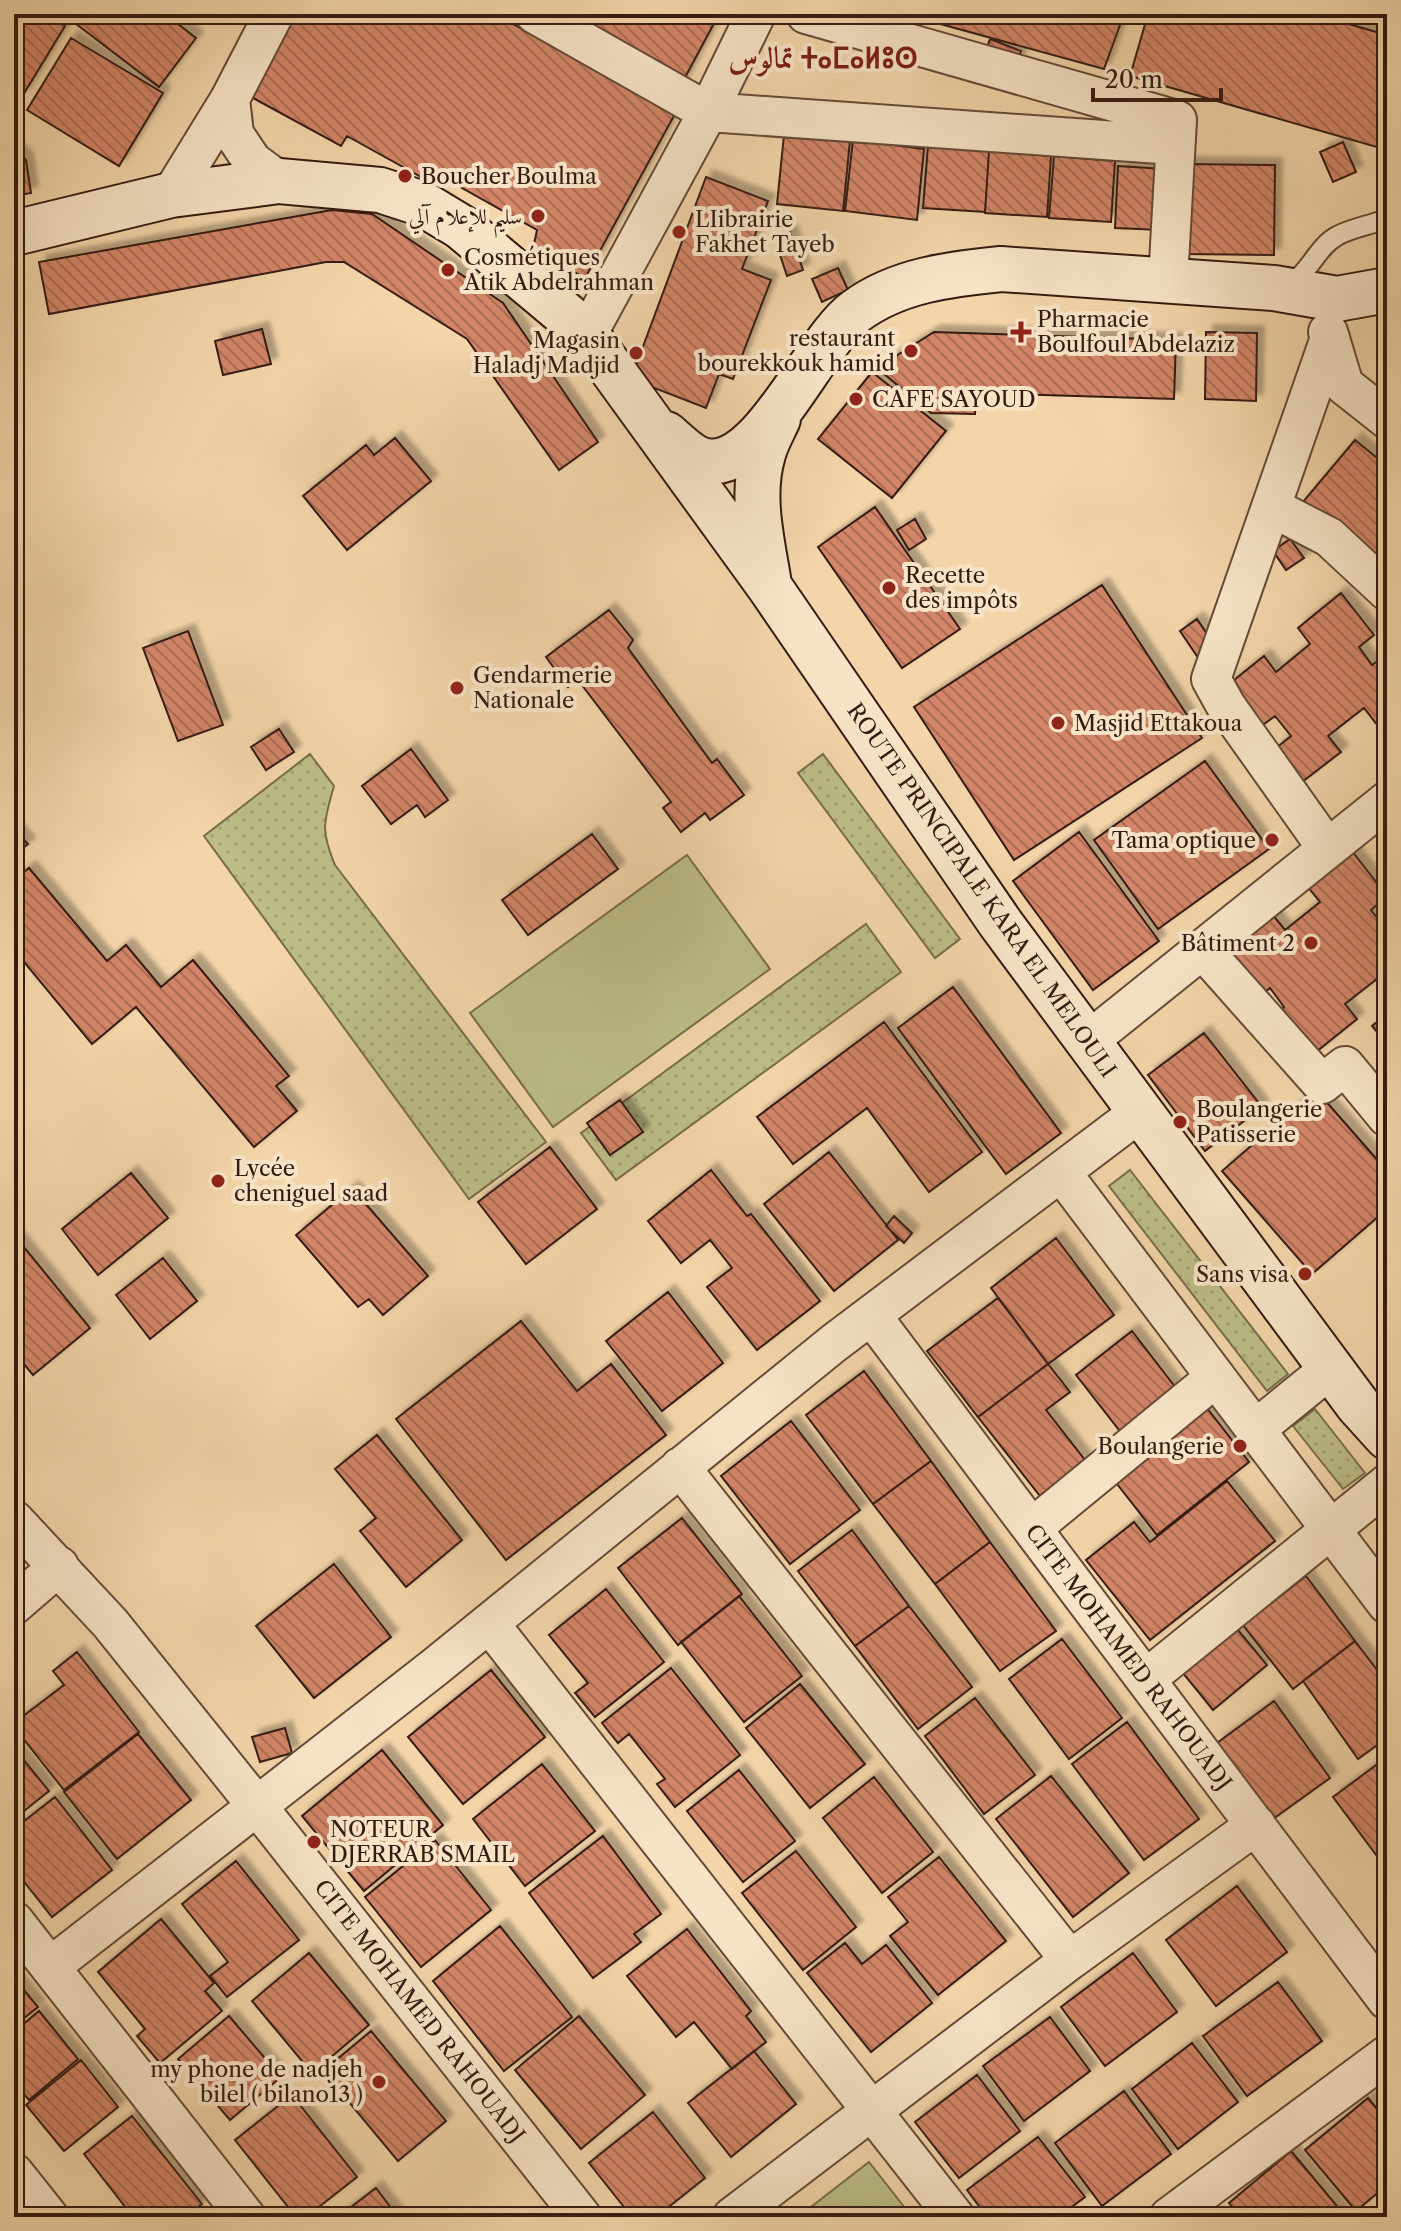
<svg xmlns="http://www.w3.org/2000/svg" width="1401" height="2231" font-family="'Libre Caslon Text',Amiri,'Noto Sans Tifinagh',serif">
	<style>
		.grass { fill: url(#grass-dots); stroke: #786c4c; stroke-width: 2 }
		.garden { fill: #bcbd87; stroke: #786c4c; stroke-width: 2 }
		.building { fill: url(#building-back-hatch); stroke: #341b12; stroke-width: 2; filter: url(#shadow) }
		.lines { fill: none; stroke-linecap: round; stroke-linejoin: round }
		.lane-casing { stroke: #644a38; stroke-width: 22 }
		.street-casing { stroke: #644a38; stroke-width: 42 }
		.secondary-casing { stroke: #341b12; stroke-width: 48 }
		.lane { stroke: #f7e4c7; stroke-width: 18 }
		.street { stroke: #f7e4c7; stroke-width: 38 }
		.secondary { stroke: #f7e4c7; stroke-width: 44 }
		.poi-dot { fill: #8f2418; stroke: #f7e4c7; stroke-width: 3 }
		.labels { text-anchor: middle; stroke-width: 8; stroke-linejoin: round; paint-order: stroke }
		.poi-label { font-size: 22px; fill: #341b12; stroke: #f7e4c7; text-anchor: start }
		.street-label { font-size: 22px; fill: #341b12; stroke: #f7e4c7 }
		.district-label { font-size: 30px; font-weight: bold; fill: #7a1f14; stroke: #f7e4c7 }
	</style>
	<defs>
		<pattern id="grass-dots" width="8" height="8" patternUnits="userSpaceOnUse" patternTransform="scale(2)"><rect width="8" height="8" fill="#bcbd87"/><path d="M2 2h.1M6 6h.1" fill="none" stroke="#a2a274" stroke-width="1.8" stroke-linecap="round"/></pattern>
		<pattern id="building-back-hatch" width="6" height="6" patternUnits="userSpaceOnUse" patternTransform="scale(2)"><rect width="6" height="6" fill="#d28568"/><path d="M-1 5l2 2M0 0l6 6M5-1l2 2" fill="none" stroke="#ab6c54"/></pattern>
		<filter id="shadow"><feDropShadow dx="7" dy="-7" stdDeviation="2" flood-color="#0004"/></filter>
	</defs>
	<rect width="100%" height="100%" fill="#f3d5a9"/>
	<filter id="stains"><feTurbulence type="fractalNoise" baseFrequency=".0025" numOctaves="4"/><feColorMatrix values="0 0 0 0 .2 0 0 0 0 .09 0 0 0 0 .02 0 0 0 .5 -.17"/></filter>
	<radialGradient id="worn" r=".72"><stop offset=".6" stop-color="#630" stop-opacity="0"/><stop offset="1" stop-color="#630" stop-opacity=".3"/></radialGradient>
	<!-- grass -->
	<path class="grass" d="M310,754L334,786C324,822 320,829 335,865L546,1142L469,1199L204,836Z
		M823,754L960,939L935,958L798,773Z
		M866,924L901,972L616,1180L581,1133Z
		M1130,1170L1288,1374L1267,1391L1109,1186Z
		M1315,1409L1365,1473L1343,1489L1293,1426Z"/>
	<!-- garden -->
	<path class="garden" d="M687,855L770,969L553,1127L470,1013Z
		M869,2162L912,2217H798Z"/>
	<!-- building -->
	<path class="building" d="M26,14H45L65,26L23,95L14,89V34Z
		M63,14H165L196,38L159,87Z
		M285,14H495L675,114L585,278L533,249L537,230L444,178L439,187L347,136L341,146L242,92Z
		M571,14H719L681,85Z
		M904,14H1124L1104,69Z
		M1148,14H1314L1387,35V150L1130,76Z
		M71,38L163,93L119,166L27,110Z
		M990,39L1021,51L1013,73L982,61Z
		M784,135L850,141L843,211L777,204Z
		M853,140L924,149L917,220L845,211Z
		M1343,142L1356,172L1333,182L1320,152Z
		M928,146L989,151L985,212L923,208Z
		M14,148L26,160L31,193L14,196Z
		M989,151L1051,156L1047,217L985,213Z
		M1054,156L1115,161L1111,222L1049,218Z
		M1185,164L1275,165L1274,255L1184,254Z
		M1118,166L1164,169L1161,230L1115,228Z
		M706,177L768,201L742,269L771,280L733,379L719,374L706,408L631,379Z
		M332,210L372,214L503,303L598,442L559,470L467,339L344,262H326L49,314L39,262Z
		M790,232L803,270L787,276L774,237Z
		M838,268L848,290L822,302L812,279Z
		M262,329L271,364L223,375L215,341Z
		M934,332L1176,340L1174,399L976,393L975,414L931,413L877,368Z
		M1206,332L1257,333L1256,401L1205,399Z
		M872,372L946,431L892,498L818,439Z
		M395,438L431,481L347,550L303,496L366,445L374,455Z
		M1355,440L1387,466V573L1302,503Z
		M875,507L960,629L902,668L818,547Z
		M915,519L926,539L909,550L897,530Z
		M1290,539L1304,558L1286,570L1273,551Z
		M1102,585L1202,738L1014,860L914,707Z
		M1341,593L1374,635L1359,647L1372,665L1387,654V719L1378,726L1364,708L1328,736L1341,752L1302,782L1276,748L1291,736L1275,716L1260,727L1228,685L1264,656L1276,672L1310,644L1298,628Z
		M609,610L633,640L628,648L712,763L717,759L744,795L710,820L705,813L681,832L663,808L671,802L578,680L568,687L546,657Z
		M1197,619L1222,656L1205,668L1180,631Z
		M188,631L223,725L178,741L143,648Z
		M279,729L294,752L266,770L251,747Z
		M411,749L448,800L425,817L417,805L391,824L362,786Z
		M1205,761L1269,849L1158,929L1094,840Z
		M14,828L28,844L14,855Z
		M1079,832L1159,941L1093,990L1013,881Z
		M592,834L618,869L528,935L502,900Z
		M1352,851L1387,896L1371,910L1387,930V991L1377,979L1345,1004L1357,1019L1306,1060L1271,1017L1284,1007L1270,988L1255,1000L1219,956L1272,914L1285,930L1320,902L1307,886Z
		M29,868L107,961L126,945L161,987L193,960L289,1076L276,1086L297,1111L254,1147L136,1007L92,1044L14,950V880Z
		M953,987L1061,1133L1006,1174L898,1028Z
		M1387,1014V1044L1372,1026Z
		M884,1022L982,1152L929,1192L867,1108L793,1164L757,1117Z
		M1204,1033L1262,1107L1205,1151L1148,1075Z
		M1316,1090L1387,1171V1209L1312,1274L1222,1171Z
		M620,1100L643,1132L610,1155L587,1123Z
		M550,1147L597,1209L526,1264L478,1202Z
		M829,1152L898,1240L834,1291L764,1204Z
		M711,1170L747,1216L751,1214L820,1301L757,1350L707,1287L732,1268L710,1240L681,1263L648,1221Z
		M131,1173L168,1218L98,1275L62,1229Z
		M352,1188L428,1276L383,1315L369,1299L358,1307L296,1235Z
		M894,1216L912,1233L904,1243L886,1226Z
		M14,1235L90,1328L33,1375L14,1352Z
		M1056,1238L1114,1315L1048,1364L991,1288Z
		M163,1258L197,1301L150,1339L116,1295Z
		M668,1292L723,1363L662,1411L606,1341Z
		M998,1298L1048,1364L978,1417L927,1351Z
		M521,1321L577,1391L611,1364L666,1435L506,1560L396,1419Z
		M1132,1331L1179,1392L1123,1435L1076,1375Z
		M1048,1364L1070,1392L1046,1410L1085,1460L1040,1496L978,1417Z
		M864,1371L931,1461L873,1504L806,1415Z
		M1203,1403L1249,1462L1157,1535L1110,1475Z
		M791,1421L860,1510L790,1564L721,1476Z
		M377,1435L462,1540L406,1587L360,1531L376,1518L335,1469Z
		M931,1461L990,1542L935,1584L873,1504Z
		M1227,1481L1275,1541L1150,1640L1086,1560L1134,1522L1150,1542Z
		M682,1518L742,1594L678,1645L618,1568Z
		M852,1530L909,1606L855,1646L798,1571Z
		M990,1542L1056,1631L1000,1671L935,1584Z
		M334,1564L391,1637L314,1698L256,1626Z
		M1306,1576L1355,1641L1293,1689L1243,1625Z
		M606,1589L664,1662L595,1717L575,1693L588,1683L549,1635Z
		M739,1596L802,1676L744,1722L681,1642Z
		M909,1606L972,1687L918,1729L855,1646Z
		M1219,1607L1267,1665L1213,1710L1165,1651Z
		M1062,1639L1122,1718L1069,1759L1009,1679Z
		M1355,1641L1387,1683V1738L1358,1759L1303,1681Z
		M77,1652L139,1732L64,1790L14,1727V1723L64,1685L53,1671Z
		M671,1668L740,1755L675,1807L657,1784L665,1779L629,1734L618,1743L602,1723Z
		M491,1670L545,1737L463,1804L408,1737Z
		M800,1684L865,1764L810,1808L746,1728Z
		M975,1698L1035,1775L984,1814L925,1736Z
		M1274,1701L1330,1778L1273,1819L1217,1743Z
		M1127,1722L1199,1819L1144,1860L1072,1764Z
		M285,1728L292,1753L260,1762L252,1737Z
		M138,1734L191,1800L117,1859L64,1792Z
		M14,1748L49,1791L14,1819Z
		M382,1750L443,1825L364,1891L302,1816Z
		M1387,1757V1865L1385,1867L1333,1797Z
		M542,1764L595,1831L525,1886L473,1819Z
		M739,1770L795,1841L743,1882L687,1811Z
		M1051,1776L1129,1873L1073,1917L996,1819Z
		M874,1777L933,1852L882,1893L823,1818Z
		M55,1797L112,1870L52,1917L14,1869V1829Z
		M603,1836L661,1914L634,1934L641,1942L593,1978L529,1893Z
		M435,1840L491,1910L421,1967L365,1897Z
		M796,1851L856,1927L803,1970L742,1893Z
		M939,1857L1006,1941L938,1995L890,1936L908,1922L888,1897Z
		M236,1861L299,1940L227,1997L210,1976L228,1962L182,1904Z
		M1237,1886L1287,1952L1216,2006L1166,1940Z
		M161,1919L214,1983L205,1991L222,2011L160,2063L137,2036L145,2029L98,1972Z
		M500,1926L572,2017L504,2071L433,1981Z
		M687,1929L751,2011L746,2016L766,2042L732,2069L694,2022L676,2037L627,1976Z
		M845,1943L862,1964L886,1945L932,2003L871,2052L807,1973Z
		M309,1953L369,2025L312,2073L252,2001Z
		M1133,1953L1177,2012L1105,2066L1061,2007Z
		M14,1978L38,2007L14,2026Z
		M1278,1982L1322,2041L1247,2096L1203,2036Z
		M39,2011L78,2059L29,2100L14,2082V2032Z
		M229,2016L281,2077L230,2120L178,2059Z
		M579,2016L645,2095L581,2149L515,2070Z
		M1050,2017L1090,2071L1024,2121L983,2066Z
		M371,2031L446,2121L398,2161L323,2071Z
		M1192,2043L1238,2102L1178,2149L1132,2089Z
		M754,2051L796,2104L731,2157L688,2103Z
		M81,2060L118,2107L64,2151L26,2105Z
		M977,2075L1020,2131L959,2178L915,2122Z
		M1124,2091L1171,2154L1102,2206L1055,2143Z
		M292,2095L357,2177L306,2217H296L235,2140Z
		M1368,2098L1387,2121V2185L1356,2211L1305,2150Z
		M653,2112L705,2178L656,2217H632L589,2163Z
		M132,2116L202,2204L185,2217H133L84,2154Z
		M1038,2137L1085,2197L1058,2217H987L967,2190Z
		M1291,2151L1342,2212L1336,2217H1240L1229,2203Z
		M376,2188L398,2217H338Z"/>
	<g class="lines">
		<defs>
			<path id="lane" d="M1285,285C1309,277 1315,248 1337,236C1349,229 1366,226 1380,221H1387"/>
			<path id="street" d="M274,14L230,99L234,134L252,161L279,181
				M535,14L708,112L1174,145
				M806,14L1177,120L1168,281
				M171,195L230,99
				M1328,332L1344,385L1387,419
				M587,335L708,112L756,14
				M1271,507L1329,537L1387,591
				M1327,848L1226,706L1211,679L1330,338
				M1203,950L1322,1084L1345,1066L1387,1117
				M1087,1042L1387,801
				M1061,1172L1387,1604
				M871,1315L1387,2000
				M1256,1429L1331,1368
				M680,1467L1070,1960
				M14,1520L110,1623L257,1806L435,1667L834,1343L1140,1112
				M1032,1528L1216,1377
				M14,1605L59,1566
				M489,1623L955,2217
				M1146,1679L1387,1484
				M14,1921L246,2217
				M50,1967L257,1806L582,2217
				M14,2173L49,2217
				M732,2217L1070,1960L1256,1825
				M1169,2217L1387,2055"/>
			<path id="secondary" d="M14,233L171,195L279,181L380,190L423,204L461,227L572,320L587,335L769,586L1001,924L1358,1405L1387,1437
				M666,434C677,443 691,459 706,461C763,471 815,340 856,311C898,280 951,274 1001,269L1274,288L1337,299L1387,290
				M768,578C761,537 751,494 763,454C766,442 773,430 778,419"/>
		</defs>
		<!-- lane casing -->
		<use href="#lane" class="lane-casing"/>
		<!-- street casing -->
		<use href="#street" class="street-casing"/>
		<!-- secondary casing -->
		<use href="#secondary" class="secondary-casing"/>
		<!-- lane -->
		<use href="#lane" class="lane"/>
		<!-- street -->
		<use href="#street" class="street"/>
		<!-- secondary -->
		<use href="#secondary" class="secondary"/>
	</g>
	<!-- markers -->
	<g class="poi-dot">
		<circle cx="405" cy="176" r="8"/>
		<circle cx="538" cy="216" r="8"/>
		<circle cx="679" cy="232" r="8"/>
		<circle cx="448" cy="270" r="8"/>
		<path d="M1017 320h8v8h8v8h-8v8h-8v-8h-8v-8h8z"/>
		<circle cx="911" cy="351" r="8"/>
		<circle cx="636" cy="353" r="8"/>
		<circle cx="856" cy="399" r="8"/>
		<circle cx="889" cy="588" r="8"/>
		<circle cx="457" cy="688" r="8"/>
		<circle cx="1058" cy="723" r="8"/>
		<circle cx="1272" cy="840" r="8"/>
		<circle cx="1311" cy="943" r="8"/>
		<circle cx="1180" cy="1122" r="8"/>
		<circle cx="218" cy="1181" r="8"/>
		<circle cx="1305" cy="1274" r="8"/>
		<circle cx="1240" cy="1446" r="8"/>
		<circle cx="314" cy="1842" r="8"/>
		<circle cx="379" cy="2082" r="8"/>
	</g>
	<g class="labels">
		<!-- poi labels -->
		<g class="poi-label">
			<text x="421" y="184">Boucher Boulma</text>
			<text x="522" y="224" text-anchor="end">سليم للإعلام آلي</text>
			<text x="695" y="227">LIibrairie<tspan x="695" dy="25">Fakhet Tayeb</tspan></text>
			<text x="464" y="265">Cosmétiques<tspan x="464" dy="25">Atik Abdelrahman</tspan></text>
			<text x="1037" y="327">Pharmacie<tspan x="1037" dy="25">Boulfoul Abdelaziz</tspan></text>
			<text x="895" y="346" text-anchor="end">restaurant<tspan x="895" dy="25">bourekkouk hamid</tspan></text>
			<text x="620" y="348" text-anchor="end">Magasin<tspan x="620" dy="25">Haladj Madjid</tspan></text>
			<text x="872" y="407">CAFE SAYOUD</text>
			<text x="905" y="583">Recette<tspan x="905" dy="25">des impôts</tspan></text>
			<text x="473" y="683">Gendarmerie<tspan x="473" dy="25">Nationale</tspan></text>
			<text x="1074" y="731">Masjid Ettakoua</text>
			<text x="1256" y="848" text-anchor="end">Tama optique</text>
			<text x="1295" y="951" text-anchor="end">Bâtiment 2</text>
			<text x="1196" y="1117">Boulangerie<tspan x="1196" dy="25">Patisserie</tspan></text>
			<text x="234" y="1176">Lycée<tspan x="234" dy="25">cheniguel saad</tspan></text>
			<text x="1289" y="1282" text-anchor="end">Sans visa</text>
			<text x="1224" y="1454" text-anchor="end">Boulangerie</text>
			<text x="330" y="1837">NOTEUR<tspan x="330" dy="25">DJERRAB SMAIL</tspan></text>
			<text x="363" y="2077" text-anchor="end">my phone de nadjeh<tspan x="363" dy="25">bilel ( bilano13 )</tspan></text>
		</g>
		<!-- street labels -->
		<g class="street-label">
			<text transform="translate(982 890) rotate(55)" y="8">ROUTE PRINCIPALE KARA EL MELOULI</text>
			<text transform="translate(1129 1657) rotate(53)" y="8">CITE MOHAMED RAHOUADJ</text>
			<text transform="translate(420 2011) rotate(52)" y="8">CITE MOHAMED RAHOUADJ</text>
		</g>
		<!-- district labels -->
		<g class="district-label">
			<text x="823" y="68">تمالوس ⵜⴰⵎⴰⵍⵓⵙ</text>
		</g>
	</g>
	<!-- margin -->
	<rect width="1401" height="2231" fill="none" stroke="#f3d5a9" stroke-width="48"/>
	<rect x="16" y="16" width="1369" height="2199" fill="none" stroke="#341b12" stroke-width="4"/>
	<rect x="24" y="24" width="1353" height="2183" fill="none" stroke="#341b12" stroke-width="2"/>
	<!-- scale -->
	<path d="M1093 88v12h128v-12" fill="none" stroke="#341b12" stroke-width="4"/>
	<text x="1105" y="88" font-size="24" fill="#341b12" stroke="#f7e4c7" stroke-width="6" paint-order="stroke">20 m</text>
	<rect width="100%" height="100%" filter="url(#stains)"/>
	<rect width="100%" height="100%" fill="url(#worn)"/>
</svg>
